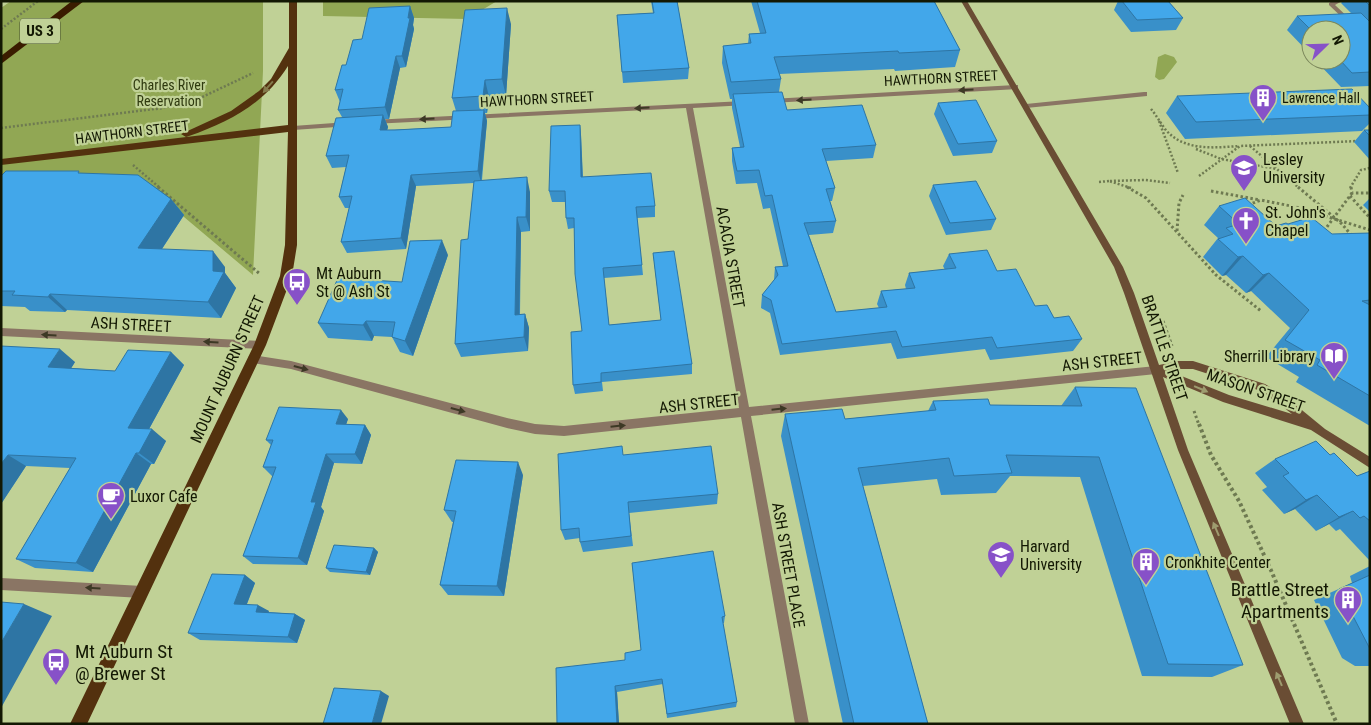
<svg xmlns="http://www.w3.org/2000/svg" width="1371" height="725" font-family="'Roboto Condensed',sans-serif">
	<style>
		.green { fill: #91a754 }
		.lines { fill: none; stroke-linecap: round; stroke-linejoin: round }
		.path-far2 { stroke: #6e7a51; stroke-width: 2.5; stroke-dasharray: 2 2; stroke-linecap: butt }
		.path-far1 { stroke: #6e7a51; stroke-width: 3; stroke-dasharray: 2.5 2.5; stroke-linecap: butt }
		.path { stroke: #6e7a51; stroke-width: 4; stroke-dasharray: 3 3; stroke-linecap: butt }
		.lane { fill: #8a7564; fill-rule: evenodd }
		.street { fill: #8a7564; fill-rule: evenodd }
		.secondary { fill: #6a4d34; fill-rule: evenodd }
		.primary { fill: #53310e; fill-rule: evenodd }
		.highway { fill: #3a1c00; fill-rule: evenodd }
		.wall { fill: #3990c9 }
		.shaded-wall { fill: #2e75a4 }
		.building { fill: #42a7ea; stroke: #2e75a4 }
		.oneway { fill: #84794b }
		.oneway2 { fill: #3d3925 }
		.oneway3 { fill: #9e9c6f }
		.labels { text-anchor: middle; stroke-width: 4.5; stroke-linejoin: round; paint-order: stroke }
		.far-street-label { font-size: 14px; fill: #131803; stroke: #c0d196 }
		.far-park-label { font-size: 14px; fill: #2f3a0f; stroke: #c0d196 }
		.far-poi-label { font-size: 14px; fill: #131803; stroke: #c0d196; text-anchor: start }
		.shield { fill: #c0d196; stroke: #47502f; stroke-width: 1 }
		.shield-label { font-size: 15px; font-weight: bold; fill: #131803 }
		.poi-label { font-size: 16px; fill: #131803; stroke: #c0d196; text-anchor: start }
		.street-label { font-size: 16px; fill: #131803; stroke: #c0d196 }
		.near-poi-label { font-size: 19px; fill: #131803; stroke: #c0d196; text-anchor: end }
	</style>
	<rect width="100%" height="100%" fill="#c0d196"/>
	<!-- green -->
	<path class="green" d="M11,1H263V71L253,275L140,180L1,186V8Z
		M323,1H497L467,19L323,16Z
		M1165,54L1174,57L1177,62L1164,79L1159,80L1155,77L1158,57Z"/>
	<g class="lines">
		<!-- path-far2 -->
		<path class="path-far2" d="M1,29L38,1
			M1151,109C1156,115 1160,122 1165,129C1183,151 1213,148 1239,146
			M1159,121L1178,173
			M1,128L163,108L198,99L253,73
			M1250,146L1299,188
			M1196,149L1221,159L1277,169
			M133,165L160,188
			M1199,176L1240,146L1358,141
			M1099,182L1109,181
			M1131,188L1109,181L1145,180L1170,183
			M1350,188L1361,170L1370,168"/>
		<!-- path-far1 -->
		<path class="path-far1" d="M158,187L260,274
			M1127,187L1146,198L1216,275L1261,311
			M1298,187L1342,224L1352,236
			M1351,187L1352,193H1370
			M1211,191L1260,200
			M1350,196L1370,218
			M1248,205L1261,200L1296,207L1370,230
			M1177,231L1179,203L1183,195
			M1324,231L1352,193
			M1163,321L1172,346
			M1194,411L1199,425"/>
		<!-- path -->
		<path class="path" d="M1199,424L1211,455L1239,501L1270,568L1337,724"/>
		<!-- lane -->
		<path class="lane" d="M1144,92H1147V96L1026,108L1022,106L1026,104Z"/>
		<!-- street -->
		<path class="street" d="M1332,1H1342L1335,5L1370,38V44L1329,5V3Z
			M1015,85H1018V89L771,103L767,101L771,99Z
			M744,101H747V105L693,108L749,407L1156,366L1160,367L1161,370L1160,373L1156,374L751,416L809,724H795L741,417L564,436L535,434L507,428L291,369L253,363L249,362L248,359L249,356L253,355L291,361L507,418L535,424L564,426L739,408L686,108L372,124L368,122L372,120Z
			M348,122H351V126L293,130L289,128L293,126Z
			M1,328L260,341L263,342L265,345L263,348L260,349L1,336Z
			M1,578L142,586L146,588L148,592L146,596L142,598L1,590Z"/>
		<!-- secondary -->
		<path class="secondary" d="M961,1H967L1123,267L1134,293L1159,365L1178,361H1193L1265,384L1286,397L1325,429L1370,457V468L1311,430L1223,402L1163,377L1188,450L1304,724H1290L1178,450L1124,293L1114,267ZM1178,369H1193L1258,390L1278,403L1292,414L1229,395L1169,371Z"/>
		<!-- primary -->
		<path class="primary" d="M289,1H297V245L292,276L266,345L87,724H70L254,345L280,276L285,245L288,132L1,165V159L288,125V66C265,103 230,122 189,136L186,137L181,134L231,111L259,91L271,79L289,48Z"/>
		<!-- highway -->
		<path class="highway" d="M72,1H84L1,64V56Z"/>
	</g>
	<!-- wall -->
	<path class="wall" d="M651,1H677L689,68L688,79L623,83L617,15L653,13Z
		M751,1H934L960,50L955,67L895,71L894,69L779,74L781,79L779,92L787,110L876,145L873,158L826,161L835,188L832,201H830L836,221L833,233L809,235L836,312L879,308L877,304L881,291L906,289L905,285L909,273L945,270L943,266L949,254L997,271L1035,306L1054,318L1082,339L1073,351L990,360L985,349L897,359L891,343L780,355L770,313L761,308L762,295L774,280L775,267L783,266L770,208L763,209L757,183L736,184L732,161V148L740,147L732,108V99H730L722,63L723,46L748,44L749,34L760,33Z
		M1118,1H1168L1183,18L1176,30L1131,32L1114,10Z
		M1343,1H1370V86L1341,87L1315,60H1341L1311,30V55L1287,30L1297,16L1352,14L1341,3Z
		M410,6L414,18L413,25L414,29L406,67L400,68L389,119H385L388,127L387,130L451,127L456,111L452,98L511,24L506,96L489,97L487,113H485L487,121L482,180L530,192V231L521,232L520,314H525L529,328L528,351L461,357L455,344L468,239L474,183L416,186L406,249L347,253L341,242L349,208H345L339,197L346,167L332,168L326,156L342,117L338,110L340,102L335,90L346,65L362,39Z
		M1177,96L1370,108V123L1362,131L1185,139L1166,113Z
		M938,103L997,141L992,153L953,156L934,114Z
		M580,125L581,135L583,177L655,206V217L637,218L643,275L604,278L609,325L661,320L653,253L692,364V374L602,382L603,391L575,394L573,385L582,331L574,228L568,229L566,218V202H552L549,191Z
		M1364,130H1370V160L1354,142Z
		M81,173L171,199L184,215L162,249L225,267V273L236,288L221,318L67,310L65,312L30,311L25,307L1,306V176Z
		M933,185L996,219L991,230L946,235L929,196Z
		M1370,198V212L1363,205Z
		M1219,206L1276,226L1288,224L1332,234L1370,233V426L1296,382L1299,377L1266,357L1290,328L1251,291L1246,293L1226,275L1222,276L1203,257L1218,238L1204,225Z
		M448,255L413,356L400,352L392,337L374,336L372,341L328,338L318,323L402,282Z
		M1,346L75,362L71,368L115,371L171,352L184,365L149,429L166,441L154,464H151L93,572L35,568L16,559L70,468L26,466L1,504Z
		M1075,387L1243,665L1212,677L1142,676L1080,477L1010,476L996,493L941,495L937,479L863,486L928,724H843L781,436L785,414L845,419L928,411L933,401L990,405L1061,406Z
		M348,419L346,424L365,425L371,435L362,464L334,463L321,507L324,511L307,565L253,564L243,556L273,476H272L263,467L271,445L266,440Z
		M623,455L718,494L717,504L629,513L633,546L583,552L580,542V538L565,540L561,530Z
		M1330,455L1357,476L1370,471V561L1340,529L1336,531L1329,524L1316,531L1295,509L1284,514L1262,490L1267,487L1255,473L1275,459Z
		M523,475L504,596L448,595L440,585L453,522H452L444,510Z
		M374,548L378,552L370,575L330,572L326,568Z
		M632,563L725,616L724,623H723L737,702L736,707L667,718L663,684L617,692L619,724H557L625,660L641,650Z
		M1370,566V666H1355L1342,658L1314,600L1352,583L1350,576Z
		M245,575L255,583L247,604L269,611L268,612L295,614L305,620L297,643L200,640L188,633Z"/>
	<!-- shaded-wall -->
	<path class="shaded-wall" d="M410,6L414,18L413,25L414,29L406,67L402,56Z
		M507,8L511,24L506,96L502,79Z
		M396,56L400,68L389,119L385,107Z
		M485,80L489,97L487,113L483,96Z
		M484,110L487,121L481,182L478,171Z
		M383,115L388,127L384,142L380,130Z
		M580,125L581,135L583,188L581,177Z
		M411,175L416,186L406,249L401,238Z
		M527,177L530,192V231L526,217Z
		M171,199L184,215L152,264L138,248Z
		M517,217L521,232L519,328L515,315Z
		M442,240L448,255L413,356L405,341Z
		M213,251L225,267V273L236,288L221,318L208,302L213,271Z
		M1243,256L1226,275L1222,276L1238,257Z
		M1269,273L1251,291L1246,293L1263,275Z
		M50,294L67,310L65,312L48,297Z
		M525,314L529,328L528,351L524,337Z
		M366,321L374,336L372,341L363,325Z
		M60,349L75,362L64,380L48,367Z
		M171,352L184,365L143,440L128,428Z
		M341,410L348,419L343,434L336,424Z
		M365,425L371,435L362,464L355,454Z
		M152,429L166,441L154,464L139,453Z
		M136,453L151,464L93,572L76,563Z
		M326,454L334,463L321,507L324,511L307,565L298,558L311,502Z
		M8,455L26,466L1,504V464Z
		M518,462L523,475L504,596L497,586Z
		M1317,495L1295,509L1284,514L1306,500Z
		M1353,511L1329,524L1316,531L1339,517Z
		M374,548L378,552L370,575L366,572Z
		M245,575L255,583L244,611L234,604Z
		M24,604L52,616L1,708V643Z
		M258,605L269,611L266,619L256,612Z
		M295,614L305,620L297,643L288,637Z
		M615,686L617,692L619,724H617Z
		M381,691L389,696L381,724H372Z"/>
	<!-- building -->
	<path class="building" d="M652,1H677L689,68L622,72L617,15L654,13Z
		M757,1H934L960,50L899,53L898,51L774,57L781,79L731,82L723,46L751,43L749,34L766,33Z
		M1122,1H1168L1183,18L1137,20Z
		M1365,1H1370V6Z
		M410,6L408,18H410L402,56H396L385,107L338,110L343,89L335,90L342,65H346L353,40L362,39L369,8Z
		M507,8L502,79L485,80L483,96L452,98L465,10Z
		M1361,13L1370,22V72L1352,73L1340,60H1341V30H1311L1297,16Z
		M1352,89L1370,108V115L1196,122L1177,96Z
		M782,92L787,110L862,105L876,145L822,149L835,188L826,189L836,221L804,223L836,312L887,307L881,291L915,288L909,273L956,268L949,254L987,250L997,271L1016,269L1035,306L1047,305L1054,318L1069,316L1082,339L997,348L992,337L902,347L896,331L782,344L771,300L762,295L778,275L775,267L788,266L772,195L765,196L759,170L737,171L732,148L744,147L733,94Z
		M976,100L997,141L958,144L938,103Z
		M484,110L478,171L411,175L401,238L341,242L352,196L339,197L349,155L326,156L336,118L383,115L380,130H395L451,127L453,111Z
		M580,125L581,177L651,173L655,206L636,207L642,265L603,268L609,325L661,320L653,253L674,251L692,364L601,373V382L573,385L571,332L582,331L575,274L574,218H566L565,191H549L551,126Z
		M1364,130H1370V136Z
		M6,171H79L78,173L138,175L171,199L138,248L213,251V271L224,272L208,302L50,294L48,297L12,295L15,291H1V176Z
		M527,177L526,217H517L515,315L525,314L524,337L455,344L461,240L468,239L474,181Z
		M976,181L996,219L950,223L933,185Z
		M1245,198L1276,226L1286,223L1288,224L1311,217L1332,234L1370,233V300L1362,301L1370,305V396L1317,365L1320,360L1285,340L1309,310L1269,273L1263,275L1243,256L1238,257L1218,239L1233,234L1226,228L1239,224L1219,206Z
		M442,240L405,341L392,337L395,322L366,321L363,325L318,323L338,278L402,282L410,241Z
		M1,346L60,349L48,367L115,371L128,350L171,352L128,428L152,429L139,453H136L76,563L16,559L76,458L8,455L1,464Z
		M1075,387L1136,388L1243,665L1168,664L1099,457L1006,455L1012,473L954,476L949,458L858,468L928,724H854L785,414L842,409L845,419L936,410L933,401L988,399L990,405L1082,406Z
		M279,407L341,410L336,424L365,425L355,454H326L311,502H316L298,558L243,556L276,467H263L273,440H266Z
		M1316,441L1330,455L1334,453L1357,476L1370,471V521L1364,516L1360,518L1353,511L1339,517L1317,495L1306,500L1283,476L1289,473L1275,459Z
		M622,446L623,455L711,446L718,494L628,502L631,536L580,542L579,528L561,530L558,454Z
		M456,460L518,462L497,586L440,585L456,511L444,510Z
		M334,545L374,548L366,572L326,568Z
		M713,551L725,616L722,617L737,702L667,714L662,679L615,686L617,724H557L556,668L625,660V653L641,650L632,563Z
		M212,574L245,575L234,604L258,605L256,612L295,614L288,637L188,633Z
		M1370,575V649L1339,589Z
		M1,602L24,604L1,643Z
		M334,688L381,691L372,724H323Z"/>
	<!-- one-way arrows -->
	<defs><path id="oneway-solid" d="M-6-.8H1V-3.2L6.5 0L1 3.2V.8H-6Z" transform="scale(1.25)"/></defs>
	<use class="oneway" href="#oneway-solid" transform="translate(268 87) rotate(131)"/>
	<g class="oneway2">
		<use href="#oneway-solid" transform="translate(966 90) rotate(177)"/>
		<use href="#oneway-solid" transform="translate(804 100) rotate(177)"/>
		<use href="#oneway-solid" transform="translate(642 108) rotate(177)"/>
		<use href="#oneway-solid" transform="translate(427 119) rotate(177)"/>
		<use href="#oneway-solid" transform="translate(49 335) rotate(-177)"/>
		<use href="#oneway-solid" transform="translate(211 342) rotate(-177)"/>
		<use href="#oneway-solid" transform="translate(301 368) rotate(15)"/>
		<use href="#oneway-solid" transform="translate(779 409) rotate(-6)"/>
		<use href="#oneway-solid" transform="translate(458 410) rotate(15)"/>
		<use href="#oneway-solid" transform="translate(618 426) rotate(-6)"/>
		<use href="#oneway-solid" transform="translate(93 588) rotate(-177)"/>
	</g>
	<g class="oneway3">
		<use href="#oneway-solid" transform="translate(1201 389) rotate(23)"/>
		<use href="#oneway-solid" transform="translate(1216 529) rotate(-113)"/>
		<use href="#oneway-solid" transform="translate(1279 679) rotate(-113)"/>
	</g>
	<!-- icons -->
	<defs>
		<symbol id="building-pin" viewBox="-11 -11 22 30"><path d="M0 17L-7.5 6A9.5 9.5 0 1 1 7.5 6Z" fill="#8751c8" stroke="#c0d196"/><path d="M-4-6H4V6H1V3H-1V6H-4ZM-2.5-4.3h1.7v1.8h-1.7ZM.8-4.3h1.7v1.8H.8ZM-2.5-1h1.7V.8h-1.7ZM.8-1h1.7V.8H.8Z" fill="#fff"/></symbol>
		<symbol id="university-pin" viewBox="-11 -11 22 30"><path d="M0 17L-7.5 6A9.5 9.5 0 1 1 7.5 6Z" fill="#8751c8" stroke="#c0d196"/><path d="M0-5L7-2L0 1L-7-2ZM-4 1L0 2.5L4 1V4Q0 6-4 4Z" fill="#fff"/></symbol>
		<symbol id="church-pin" viewBox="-11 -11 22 30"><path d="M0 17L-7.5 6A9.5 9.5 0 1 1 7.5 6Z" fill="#8751c8" stroke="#c0d196"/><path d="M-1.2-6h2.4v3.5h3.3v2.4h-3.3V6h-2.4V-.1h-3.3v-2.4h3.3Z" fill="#fff"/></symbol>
		<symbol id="bus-pin" viewBox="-11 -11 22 30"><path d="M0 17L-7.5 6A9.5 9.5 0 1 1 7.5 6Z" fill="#8751c8" stroke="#c0d196"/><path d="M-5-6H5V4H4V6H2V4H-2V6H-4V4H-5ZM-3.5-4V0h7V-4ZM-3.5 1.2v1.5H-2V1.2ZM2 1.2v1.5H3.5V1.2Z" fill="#fff"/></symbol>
		<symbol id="library-pin" viewBox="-11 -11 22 30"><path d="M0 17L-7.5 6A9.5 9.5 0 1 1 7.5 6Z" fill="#8751c8" stroke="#c0d196"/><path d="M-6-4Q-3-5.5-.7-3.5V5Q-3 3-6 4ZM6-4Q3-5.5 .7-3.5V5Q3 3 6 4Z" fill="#fff"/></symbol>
		<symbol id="cafe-pin" viewBox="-11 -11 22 30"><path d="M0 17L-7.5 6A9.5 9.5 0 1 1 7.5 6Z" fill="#8751c8" stroke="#c0d196"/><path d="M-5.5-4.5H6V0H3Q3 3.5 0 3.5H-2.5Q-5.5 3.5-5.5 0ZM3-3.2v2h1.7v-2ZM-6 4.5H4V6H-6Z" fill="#fff"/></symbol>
	</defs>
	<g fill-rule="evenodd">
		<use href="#building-pin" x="1247" y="82" width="32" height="43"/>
		<use href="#university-pin" x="1228" y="152" width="32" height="43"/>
		<use href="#church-pin" x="1230" y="205" width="32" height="43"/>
		<use href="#bus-pin" x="281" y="266" width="32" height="43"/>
		<use href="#library-pin" x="1318" y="340" width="32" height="43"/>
		<use href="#cafe-pin" x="95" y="480" width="32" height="43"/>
		<use href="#university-pin" x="985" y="539" width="32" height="43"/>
		<use href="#building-pin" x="1130" y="546" width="32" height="43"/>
		<use href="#building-pin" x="1332" y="584" width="32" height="43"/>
		<use href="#bus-pin" x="40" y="646" width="32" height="43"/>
	</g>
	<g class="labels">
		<!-- far-street labels -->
		<g class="far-street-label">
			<text transform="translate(941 78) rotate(-3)" y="5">HAWTHORN STREET</text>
			<text transform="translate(537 99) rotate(-3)" y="5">HAWTHORN STREET</text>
			<text transform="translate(132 132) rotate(-7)" y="5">HAWTHORN STREET</text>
		</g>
		<!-- far-park labels -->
		<g class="far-park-label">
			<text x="169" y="90">Charles River<tspan x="169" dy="16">Reservation</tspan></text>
		</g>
		<!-- far-poi labels -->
		<g class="far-poi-label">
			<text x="1282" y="103">Lawrence Hall</text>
		</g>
		<!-- shield labels -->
		<rect class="shield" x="20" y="18.5" width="40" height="25" rx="4"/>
		<g class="shield-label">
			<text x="40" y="36">US 3</text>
		</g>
		<!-- poi labels -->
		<g class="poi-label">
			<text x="1263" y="165">Lesley<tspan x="1263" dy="18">University</tspan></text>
			<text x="1265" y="218">St. John's<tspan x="1265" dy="18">Chapel</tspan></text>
			<text x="316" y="279">Mt Auburn<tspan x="316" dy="18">St @ Ash St</tspan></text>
			<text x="1315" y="362" text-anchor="end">Sherrill Library</text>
			<text x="130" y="502">Luxor Cafe</text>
			<text x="1020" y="552">Harvard<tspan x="1020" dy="18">University</tspan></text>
			<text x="1165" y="568">Cronkhite Center</text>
		</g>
		<!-- street labels -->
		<g class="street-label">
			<text transform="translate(731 257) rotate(80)" y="6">ACACIA STREET</text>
			<text transform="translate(131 324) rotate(3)" y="6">ASH STREET</text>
			<text transform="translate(1165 348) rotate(71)" y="6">BRATTLE STREET</text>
			<text transform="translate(1102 361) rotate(-6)" y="6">ASH STREET</text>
			<text transform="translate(227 369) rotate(-66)" y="6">MOUNT AUBURN STREET</text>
			<text transform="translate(1256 390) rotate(19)" y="6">MASON STREET</text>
			<text transform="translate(699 403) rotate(-6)" y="6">ASH STREET</text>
			<text transform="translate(789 565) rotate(80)" y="6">ASH STREET PLACE</text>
		</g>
		<!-- near-poi labels -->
		<g class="near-poi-label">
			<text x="1329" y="596">Brattle Street<tspan x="1329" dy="22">Apartments</tspan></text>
			<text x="75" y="658" text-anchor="start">Mt Auburn St<tspan x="75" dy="22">@ Brewer St</tspan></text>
		</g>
	</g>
	<!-- border -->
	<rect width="1371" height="725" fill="none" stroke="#131803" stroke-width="5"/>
	<!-- north arrow -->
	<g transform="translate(1326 45) rotate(67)"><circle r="24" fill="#c0d196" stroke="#7b875b"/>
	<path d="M0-4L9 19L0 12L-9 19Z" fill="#8751c8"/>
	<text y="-8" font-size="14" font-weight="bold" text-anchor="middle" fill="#131803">N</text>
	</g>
</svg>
